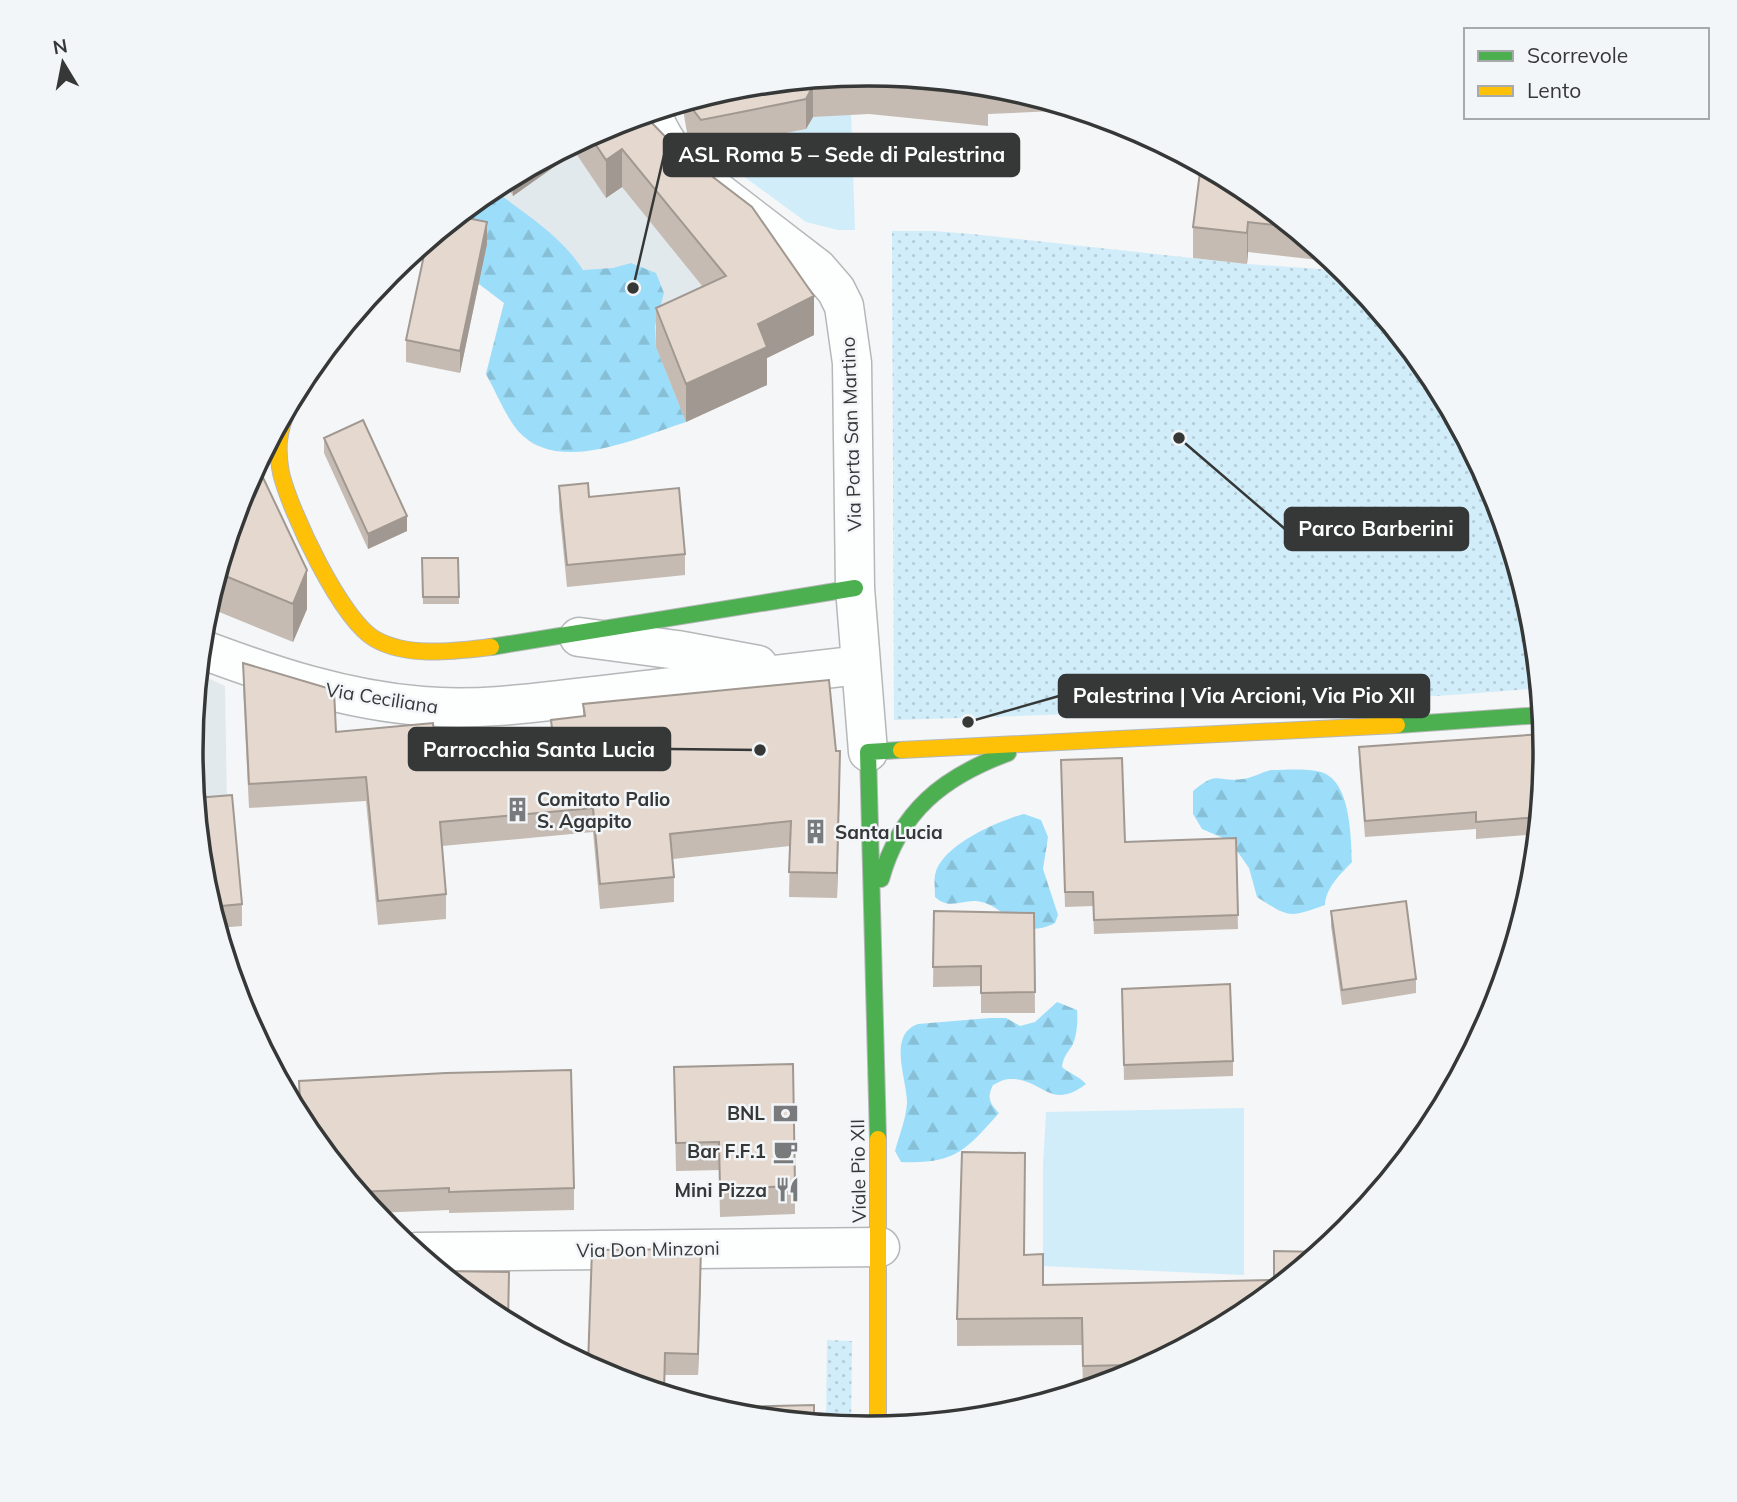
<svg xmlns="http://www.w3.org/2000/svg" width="1737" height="1502" font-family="Mulish,sans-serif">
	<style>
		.built { fill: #e2e9ec }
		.grass { fill: #d1edfa }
		.forest { fill: url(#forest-firs) }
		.park { fill: url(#park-dots) }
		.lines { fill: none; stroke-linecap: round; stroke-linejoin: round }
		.street-casing { stroke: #b5b7b8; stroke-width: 41 }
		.fast-casing { stroke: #b5b7b8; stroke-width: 18 }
		.slow-casing { stroke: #b5b7b8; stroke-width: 18 }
		.street { stroke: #fdfefe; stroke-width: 38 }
		.fast { stroke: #4caf50; stroke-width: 16 }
		.slow { stroke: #ffc107; stroke-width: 16 }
		.wall { fill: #c5bbb2 }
		.shaded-wall { fill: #a09891 }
		.building { fill: #e5d9cf; stroke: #a09891; stroke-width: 2 }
		.labels { text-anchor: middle; stroke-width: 5; stroke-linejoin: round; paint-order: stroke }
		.street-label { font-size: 19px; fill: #363838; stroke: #f3f6f8 }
		.poi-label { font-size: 19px; font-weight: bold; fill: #363838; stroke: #f3f6f8; text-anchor: end }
		.rim { fill: none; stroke: #363838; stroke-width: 3.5 }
		.leader { fill: none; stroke: #363838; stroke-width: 2.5 }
		.callout-dot { fill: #363838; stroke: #f3f6f8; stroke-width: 2.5 }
		.callout { fill: #363838; stroke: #363838; stroke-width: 2.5 }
		.callout-label { font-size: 21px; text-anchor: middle; font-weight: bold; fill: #fff }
	</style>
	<defs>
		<pattern id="forest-firs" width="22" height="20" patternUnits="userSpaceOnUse" patternTransform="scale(1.75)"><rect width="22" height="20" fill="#9cdefa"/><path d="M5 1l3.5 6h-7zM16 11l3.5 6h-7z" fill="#87bfd7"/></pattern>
		<pattern id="park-dots" width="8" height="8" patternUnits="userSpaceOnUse" patternTransform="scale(1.75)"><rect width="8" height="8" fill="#d1edfa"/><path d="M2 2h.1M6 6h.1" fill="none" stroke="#b4ccd7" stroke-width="1.8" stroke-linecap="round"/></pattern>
	</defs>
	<rect width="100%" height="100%" fill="#f4f6f7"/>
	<!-- built -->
	<path class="built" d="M610,125L785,292L814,335L758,362L767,385L686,422L609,447L579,452L550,450L533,444L517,429L486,374L504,303L479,284L436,234L492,187Z
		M199,674L225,686L227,809L197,813L191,751Z"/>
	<!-- grass -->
	<path class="grass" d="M851,114L855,230H838L806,222L713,154L712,147L805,129L813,117Z
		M1244,1108V1275L1043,1266V1166L1046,1112Z"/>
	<!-- forest -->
	<path class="forest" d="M492,188C525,215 559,233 583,270L613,268L631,263L656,273L664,293L655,326L656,347L686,422C639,437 558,476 518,431C505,415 496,392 486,374L504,303L479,284L436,234Z
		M1271,770C1287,770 1305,768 1321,772C1351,781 1351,837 1352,862C1340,875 1326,887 1325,905C1289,918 1290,918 1257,897L1249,868L1230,841L1202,829L1193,814V791C1219,769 1216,783 1243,779C1252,778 1262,772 1271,770Z
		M1024,814L1041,820L1048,837L1043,869L1058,915L1055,923C1017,943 1007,904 976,901C961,900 949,910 935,897C935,890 934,882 935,875C941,845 998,821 1024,814Z
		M1057,1002L1077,1010C1078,1022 1077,1036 1072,1046C1067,1053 1063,1058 1062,1067C1070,1074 1079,1076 1086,1084C1050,1112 1042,1077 1009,1079C1004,1079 997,1083 993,1085C987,1097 989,1103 999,1113C965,1151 955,1164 901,1162L895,1151C899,1136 906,1119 907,1103C907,1079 887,1035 918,1024L990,1018H1006L1020,1026L1035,1022Z"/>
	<!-- park -->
	<path class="park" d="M892,231H933L972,234L1247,264L1347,271L1432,375L1495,492L1533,619L1540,688C1325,706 1109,713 894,720Z
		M827,1340L852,1341L851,1427L826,1424Z"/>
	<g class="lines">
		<defs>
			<path id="street" d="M652,112C660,137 674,154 692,172L817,268L836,290L844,306L852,363L855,588L868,752
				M579,637L677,650L758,665
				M201,649C273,676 345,700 422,706C482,711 542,702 602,695C688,685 774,675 860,665
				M416,1252L880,1247"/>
			<path id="fast" d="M491,647L855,588
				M1397,725L1542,715
				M881,879C900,811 943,777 1008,753
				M878,1139L868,752L901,750"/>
			<path id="slow" d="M318,359C302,385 282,410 279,441C278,451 279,462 281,473C290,511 341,620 375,639C408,658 455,651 491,647
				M901,750L1397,725
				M878,1427V1139"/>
		</defs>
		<!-- street casing -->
		<use href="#street" class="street-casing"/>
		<!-- fast casing -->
		<use href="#fast" class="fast-casing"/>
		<!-- slow casing -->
		<use href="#slow" class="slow-casing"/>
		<!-- street -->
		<use href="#street" class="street"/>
		<!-- fast -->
		<use href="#fast" class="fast"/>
		<!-- slow -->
		<use href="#slow" class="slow"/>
	</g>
	<!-- wall -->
	<path class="wall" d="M869,74L1001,87L1078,110L988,114V126L869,114L813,117L806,129L701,150L687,133L682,103L737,86Z
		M652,124L814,335L767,358V385L686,422L656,347V308L703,287L622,187L606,198L575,152L513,196L504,181L610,125Z
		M1245,188L1336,262L1248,252L1247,264L1193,258V227Z
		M487,244L460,373L406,362V340Z
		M324,438L407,531L368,549L324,453Z
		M559,486L589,497L685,554V575L567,587L559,507Z
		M243,491L307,609L293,642L207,607Z
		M422,558H458L459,604H423Z
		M243,663L336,732L466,736L551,728V720L583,716V704L836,751L840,775L837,898L789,897L790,846L673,859L674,877V902L600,909L593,832L442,846L446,894V919L378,925L366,801L249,808L243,687Z
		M1359,747L1546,751L1538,834L1476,839V829L1365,837L1359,763Z
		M1061,774L1125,842L1236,838L1238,929L1094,934L1093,906L1065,907Z
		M204,883L242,904V926L218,928Z
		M934,911L1034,913L1035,1013H981V986L933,987Z
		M1331,911L1416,979V993L1342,1005L1331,926Z
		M1122,989L1233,1061V1076L1124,1080Z
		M674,1067L795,1186V1214L720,1217L719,1170L676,1171Z
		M299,1081L574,1188V1210L449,1213V1210L375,1213L305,1127L300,1118Z
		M1321,1252L1245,1315L1127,1377L1083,1391L1082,1345L957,1346V1319L1024,1255L1043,1285L1274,1280Z
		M701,1271L698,1375H665V1394L609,1377Z"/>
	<!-- shaded-wall -->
	<path class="shaded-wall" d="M813,86V117L806,129V99Z
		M575,143V152L513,196V176Z
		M622,149V187L606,198V160Z
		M487,222V244L460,373V351Z
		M1248,222V252L1247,264V233Z
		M814,296V335L767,358V385L686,422V384L758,324Z
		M407,516V531L368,549V534Z
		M307,570V609L293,642V604Z
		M840,751V775L837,898V873Z
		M701,1249V1271L698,1375V1354Z"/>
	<!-- building -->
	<path class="building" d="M869,74L988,85V96L869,84L813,86L806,99L701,120L687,102L737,86Z
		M648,113L652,122H651L679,151L752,207L814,296L758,324L767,347L686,384L656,308L726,276L622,149L606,160L590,136L610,125Z
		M1201,164L1245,188L1293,227L1248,222L1247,233L1193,227Z
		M457,216L487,222L460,351L406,340L427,241Z
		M363,420L407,516L368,534L324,438Z
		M257,465L307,570L293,604L218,573L243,491Z
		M588,483L589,497L679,488L685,554L567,565L559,486Z
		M422,558H458L459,597H423Z
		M243,663L334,690L336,732L433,723L434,734L466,732V736L552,728L551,720L585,716L583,704L829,680L836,751H840L837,873L789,872L791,821L670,834L674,877L600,884L593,808L440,822L446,894L378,901L366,777L249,784Z
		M1543,734H1544L1546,751L1539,817L1476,822V812L1365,821L1359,747Z
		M1122,758L1125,842L1236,838L1238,915L1094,920L1093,892H1065L1061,760Z
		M232,795L242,904L211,907L204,883L196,798Z
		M1406,901L1416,979L1342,990L1331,911Z
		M934,911L1034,913L1035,992L981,993V966L933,967Z
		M1230,984L1233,1061L1124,1065L1122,989Z
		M793,1064L795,1186L720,1189L719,1142L676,1143L674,1067Z
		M571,1070L574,1188L449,1192V1188L358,1192L305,1127L301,1120L299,1081L446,1073Z
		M962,1152L1025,1153L1024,1255L1043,1254V1285L1274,1280V1251L1321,1252L1245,1315L1130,1376L1129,1365L1083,1366L1082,1318L957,1319Z
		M701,1249L698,1354L665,1353L664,1393L609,1377L588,1365L592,1250Z
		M439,1271L509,1272L508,1323L492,1314Z
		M814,1405V1423L737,1416V1407Z"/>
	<!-- icons -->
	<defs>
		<symbol id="building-bare" viewBox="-9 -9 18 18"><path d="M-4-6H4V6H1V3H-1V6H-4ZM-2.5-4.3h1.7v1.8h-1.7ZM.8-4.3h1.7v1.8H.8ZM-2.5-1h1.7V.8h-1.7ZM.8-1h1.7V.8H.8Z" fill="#787a7b" stroke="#f3f6f8" stroke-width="2.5" paint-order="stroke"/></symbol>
		<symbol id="bank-bare" viewBox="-9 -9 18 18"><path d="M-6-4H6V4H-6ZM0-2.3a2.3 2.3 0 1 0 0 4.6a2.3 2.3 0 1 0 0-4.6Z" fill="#787a7b" stroke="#f3f6f8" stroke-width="2.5" paint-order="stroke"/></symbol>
		<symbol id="cafe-bare" viewBox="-9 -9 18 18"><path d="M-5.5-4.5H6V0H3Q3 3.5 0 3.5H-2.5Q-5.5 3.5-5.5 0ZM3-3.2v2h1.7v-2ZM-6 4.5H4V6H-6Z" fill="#787a7b" stroke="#f3f6f8" stroke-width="2.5" paint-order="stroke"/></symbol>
		<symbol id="restaurant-bare" viewBox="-9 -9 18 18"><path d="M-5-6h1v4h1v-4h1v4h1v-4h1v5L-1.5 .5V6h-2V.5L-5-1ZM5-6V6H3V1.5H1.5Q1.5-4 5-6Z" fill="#787a7b" stroke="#f3f6f8" stroke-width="2.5" paint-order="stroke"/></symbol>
	</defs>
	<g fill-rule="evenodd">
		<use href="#building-bare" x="500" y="792" width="35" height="35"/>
		<use href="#building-bare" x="798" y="814" width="35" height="35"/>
		<use href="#bank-bare" x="768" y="1096" width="35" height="35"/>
		<use href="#cafe-bare" x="768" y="1134" width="35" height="35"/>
		<use href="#restaurant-bare" x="770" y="1172" width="35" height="35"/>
	</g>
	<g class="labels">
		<!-- street labels -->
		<g class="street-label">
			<text transform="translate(851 434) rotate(-92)" y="7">Via Porta San Martino</text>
			<text transform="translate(382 698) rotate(9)" y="7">Via Ceciliana</text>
			<text transform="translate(858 1171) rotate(-91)" y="7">Viale Pio XII</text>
			<text transform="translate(648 1249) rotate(-1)" y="7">Via Don Minzoni</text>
		</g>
		<!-- poi labels -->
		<g class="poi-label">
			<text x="537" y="806" text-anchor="start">Comitato Palio<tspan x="537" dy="22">S. Agapito</tspan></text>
			<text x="835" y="839" text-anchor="start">Santa Lucia</text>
			<text x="765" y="1120">BNL</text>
			<text x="766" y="1158">Bar F.F.1</text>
			<text x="767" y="1197">Mini Pizza</text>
		</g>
	</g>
	<!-- crop -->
	<path d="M0 0H1737V1502H0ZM203 751a665 665 0 1 1 1330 0a665 665 0 1 1-1330 0Z" fill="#f3f6f8" fill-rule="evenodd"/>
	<path class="rim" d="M203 751a665 665 0 1 1 1330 0a665 665 0 1 1-1330 0Z"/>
	<!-- callouts -->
	<path class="leader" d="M633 288L664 155M1179 438L1285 529M968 722L1059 696M760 750L670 749"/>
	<g class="callout-dot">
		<circle cx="633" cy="288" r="7"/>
		<circle cx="1179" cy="438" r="7"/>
		<circle cx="968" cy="722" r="7"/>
		<circle cx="760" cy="750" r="7"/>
	</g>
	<g class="callout">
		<rect x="664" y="134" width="355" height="42" rx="7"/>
		<rect x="1285" y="508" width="183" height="42" rx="7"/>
		<rect x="1059" y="675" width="370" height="42" rx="7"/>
		<rect x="409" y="728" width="261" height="42" rx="7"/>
	</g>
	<g class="callout-label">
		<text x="842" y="162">ASL Roma 5 – Sede di Palestrina</text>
		<text x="1376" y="536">Parco Barberini</text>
		<text x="1244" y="703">Palestrina | Via Arcioni, Via Pio XII</text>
		<text x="539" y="757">Parrocchia Santa Lucia</text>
	</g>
	<!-- legend -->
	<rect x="1464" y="28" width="245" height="91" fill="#f3f6f8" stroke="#a7aaab" stroke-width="2"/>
	<rect x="1478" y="51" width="35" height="10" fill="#4caf50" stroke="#a7aaab" stroke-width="2"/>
	<text x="1527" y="63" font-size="21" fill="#363838">Scorrevole</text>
	<rect x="1478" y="86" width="35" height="10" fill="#ffc107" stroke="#a7aaab" stroke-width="2"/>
	<text x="1527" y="98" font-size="21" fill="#363838">Lento</text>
	<!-- north arrow -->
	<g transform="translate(63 63) rotate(350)" stroke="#f3f6f8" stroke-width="5" paint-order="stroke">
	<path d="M0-5L12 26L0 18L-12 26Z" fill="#363838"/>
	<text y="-10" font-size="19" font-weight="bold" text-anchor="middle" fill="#363838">N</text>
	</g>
</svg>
